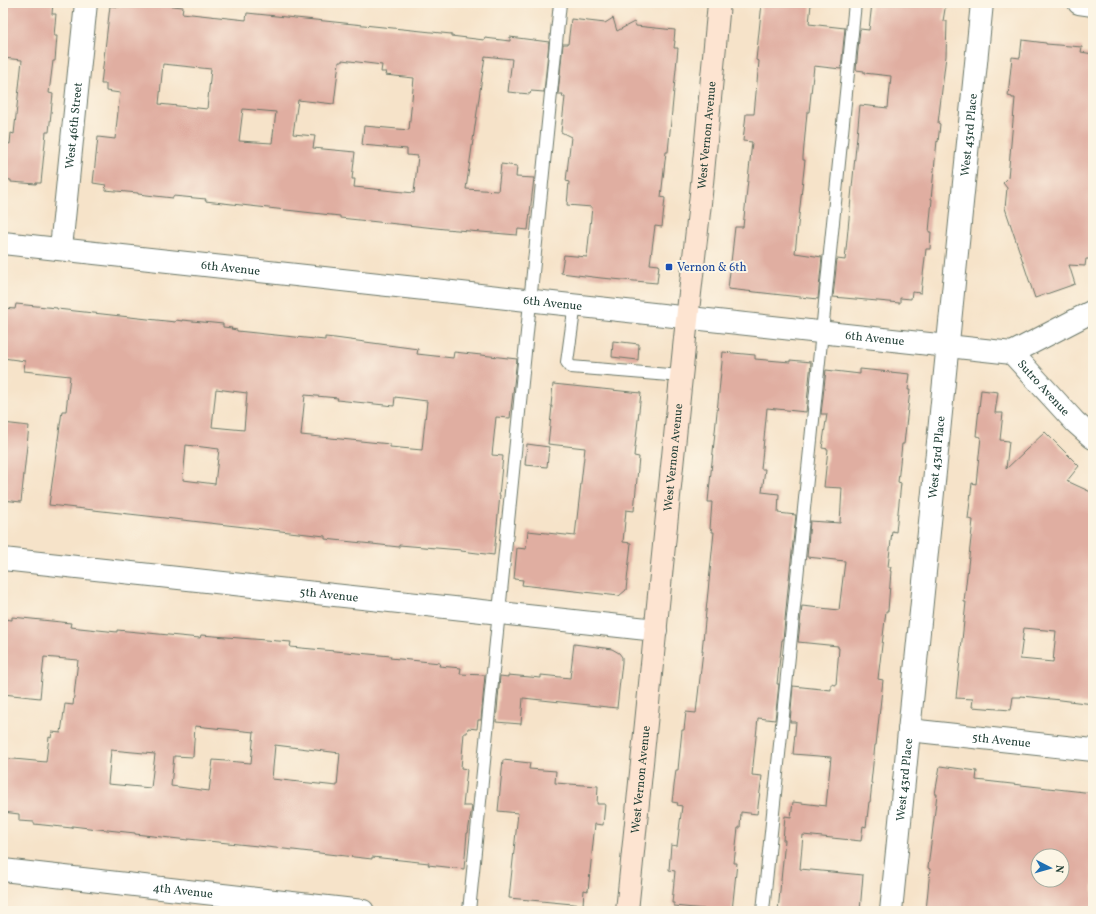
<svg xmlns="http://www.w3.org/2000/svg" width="1096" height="914" font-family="Vollkorn,serif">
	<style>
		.building { fill: #e0aea1; fill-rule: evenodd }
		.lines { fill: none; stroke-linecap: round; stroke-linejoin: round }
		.service-casing { stroke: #6a7768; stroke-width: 14 }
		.minor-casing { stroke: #6a7768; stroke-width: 24 }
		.secondary-casing { stroke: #6a7768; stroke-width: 24 }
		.service { stroke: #fff; stroke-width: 12 }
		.minor { stroke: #fff; stroke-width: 22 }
		.secondary { stroke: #fde4d1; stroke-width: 22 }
		.transit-dot { fill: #1a4fb4; stroke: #fcf5e5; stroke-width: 1.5 }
		.labels { text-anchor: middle; stroke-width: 4; stroke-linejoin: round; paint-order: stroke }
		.street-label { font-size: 12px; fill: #1f3d34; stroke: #fcf5e5 }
		.transit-label { font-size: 12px; fill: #164399; stroke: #fcf5e5; text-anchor: start }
	</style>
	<rect width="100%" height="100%" fill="#fcf5e5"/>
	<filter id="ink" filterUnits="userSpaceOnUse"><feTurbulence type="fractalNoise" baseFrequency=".025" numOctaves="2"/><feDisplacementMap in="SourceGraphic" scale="8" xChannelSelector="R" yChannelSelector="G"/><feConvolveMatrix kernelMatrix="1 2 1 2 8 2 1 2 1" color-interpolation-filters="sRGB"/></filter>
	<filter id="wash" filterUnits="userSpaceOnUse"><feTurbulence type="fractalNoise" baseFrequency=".012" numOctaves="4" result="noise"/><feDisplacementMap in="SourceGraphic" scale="16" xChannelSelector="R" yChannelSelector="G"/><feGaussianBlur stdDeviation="0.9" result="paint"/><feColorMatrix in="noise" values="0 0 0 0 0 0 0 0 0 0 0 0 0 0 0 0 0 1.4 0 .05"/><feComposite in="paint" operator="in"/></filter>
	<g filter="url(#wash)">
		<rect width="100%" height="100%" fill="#f6e3c9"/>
		<g id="blocks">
			<!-- building -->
			<path class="building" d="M3,3H53L52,14H56L54,36H57L55,61H53L49,93L53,94L49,132H46L41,183H36V184L11,182V180L3,179L6,143L10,144L11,133L14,134L22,60L3,58Z
				M121,3H142L183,7L182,13L246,20L247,13L451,34V36L484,40L485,38L510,41V37L549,42L544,92L531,91L530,94L508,92L512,59L485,56L466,189L498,191L501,164L517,166L516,177L534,178L528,230L518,229L517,235L445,229L340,218V216L205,201L206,199L173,196V198L138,194V193L105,190L106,185L93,183L98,137L115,139L120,93L106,91V84H101L110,6L120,7ZM342,60L382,65L381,72H386L385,75L414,78L409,130L364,126L362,145L407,149V155L418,156L414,193L354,187L355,179H352L355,152L313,148L315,136L293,134L298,100L334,104L339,62H342ZM163,64L211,69L207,109L159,104ZM243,109L276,112L272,143L239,141Z
				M762,3L811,4L809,24L845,28L841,69L814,66L809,112H807L803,157V160H805L795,253L822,257L818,299L728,289L735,227H743L752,142L743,141L746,114H754L759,61L756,60Z
				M872,3H946L943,21H947L946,56L938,123L940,124L938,142L937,141L931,199H932L929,232H931L930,249H926L921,293L912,292L911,299L900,298V303L833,297L837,259L845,260L860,105L888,108L891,76L864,73V71L856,70L860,29L869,30Z
				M613,18L617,31L634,22L636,26L675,30L674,41H675L674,48H678L668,152H666L661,197L665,198L662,227L655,226L650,264L659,265L657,283L601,278L561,273L564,255L587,257L592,207L567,205L569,182L566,181L571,137L561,132L565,97H562L563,94H558L563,44H568L571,19L605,23Z
				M1022,40L1046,43V44L1082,47L1081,52L1093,54V121L1091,141H1093V259H1086L1085,266L1069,265L1075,284L1035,298L1005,208L1007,188L1003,183L1008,178L1015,98H1012V97L1008,96L1012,57L1020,58Z
				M16,304L57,308V309L175,322L176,320L182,321V320L223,324V327L232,328L231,329L237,330V331L285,336L325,340V337L335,338L418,349L417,354L453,358L454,352L517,359L510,418L496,417L492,455L503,456L499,495H500L494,555L461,551V550L399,545V547L372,544L325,539V536L49,505L62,411H66L70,376L24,371L25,361L3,358V308L15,309ZM216,389L247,393L244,430L212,427ZM305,395L338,398L337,400L394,406L395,397L427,401L422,450L390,447V444L301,435ZM186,445L219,449L215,484L183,480Z
				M613,341L639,344L638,360L612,357Z
				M723,352L755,355V359L790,362V360L811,362L806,412L767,408L761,469H765L762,492L779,494L778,513L796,515L789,579L783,640H782L777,684H779L775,720L758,718L752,775L762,776L757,814L741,812L740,828H738L734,863H737L732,911H703L704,909L674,906V903H672L675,871L669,870L671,845L677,846L682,806L677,805L678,803L672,802L676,770H678L682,730H684L686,712L696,713L703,651H702L714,532H712V530L710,529L712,502H708Z
				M860,369L910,374L908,390H910L904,444H902L898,482L901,483L896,532L892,531L888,567H891L890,571H891L888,611H886L878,679L883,680L876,745H875L871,783H872L870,802H869L866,827L863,826L861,841L803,835L800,869L863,875L860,911H778L785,840H783L785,816L791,817L793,802L826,806L831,757L793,754L796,722H790L793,686L831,690V684L836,685L839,648H838V646L798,642L802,606L839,610L845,561L807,557L810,521L840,523L842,488L824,487L828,449L822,448L827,414H821L826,370L860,374Z
				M553,384L641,393L634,456L639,457L634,511L626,510L623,542L631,543L626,590L619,596L522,585L523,580L514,579L517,548L526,549L528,531L575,536L585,448L548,444L552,406H551Z
				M981,390L998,392L995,413H1003L1000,440L1009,441L1006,469L1045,432L1079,466L1067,481L1093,493V704L1061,700L1021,696V697H1013L1011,710L972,707L973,699L956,698L966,602H964L973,520L968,519L972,483L976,484L981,437L976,436ZM1024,628L1056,631L1053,662L1020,659Z
				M3,423L29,426L21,502L3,500Z
				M527,444L549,447L547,467L525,465Z
				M12,617L71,623L70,627L117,632V630L200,638L201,635L291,642L290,647L391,656L390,658L440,663L439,666L461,668L460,674L485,675L481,720H478L477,729L468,728L467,733H464L461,768L467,769L463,806H472L468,833H467L464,869L428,865L429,863L372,857V859L258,846L188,839V840L135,834V833L89,828L72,826V828L34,824V822L19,821V814L3,812V758L46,762L49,737L51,738L52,732L61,733L65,704L73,705L78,660L44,657L40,698L3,694V619L12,620ZM195,726L254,732L251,763L213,760L209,791L171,786L174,756L193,757ZM275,745L340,753L337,786L272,779ZM111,750L155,754L151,788L108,784Z
				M574,644L612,649L619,653L622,657V662L617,708L523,698L521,724L496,722L500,676L508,677V675L541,678V675L570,678Z
				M503,760L530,763L529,769L556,771L555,783L598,786L597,804H605L603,825L595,824L588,891L584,890L583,905L509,898L518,813L498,811Z
				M940,766L977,771L976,780L1093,793V911H926L930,869L928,868L937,794H935ZM1038,856H1062V880H1038Z"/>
		</g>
	</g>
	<g filter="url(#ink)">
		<use href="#blocks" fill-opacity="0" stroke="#6a7768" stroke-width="1"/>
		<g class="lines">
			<defs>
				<path id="service" d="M575,304L567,362L571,367L681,376
					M469,911L560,3
					M763,911L822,332L855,3"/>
				<g id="minor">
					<path d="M1079,3L1093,5"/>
					<path id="s1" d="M3,243L1012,353L1093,311"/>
					<path id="s2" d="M61,248L86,3"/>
					<path id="s3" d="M1012,353L1075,422L1093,438"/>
					<path id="s4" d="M3,559L656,630"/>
					<path id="s5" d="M909,730L1093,750"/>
					<path id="s6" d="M3,870L363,911"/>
					<path id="s7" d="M891,911L982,3"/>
				</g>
				<g id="secondary">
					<path id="s8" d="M627,911L685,338L701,194L719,3"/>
				</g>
			</defs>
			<!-- service casing -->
			<use href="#service" class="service-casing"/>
			<!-- minor casing -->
			<use href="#minor" class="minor-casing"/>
			<!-- secondary casing -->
			<use href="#secondary" class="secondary-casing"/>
			<!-- service -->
			<use href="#service" class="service"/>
			<!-- minor -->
			<use href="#minor" class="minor"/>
			<!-- secondary -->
			<use href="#secondary" class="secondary"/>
		</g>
	</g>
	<!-- markers -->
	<rect class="transit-dot" x="665" y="263" width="8" height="8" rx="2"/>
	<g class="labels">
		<!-- street labels -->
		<g class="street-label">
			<text dy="4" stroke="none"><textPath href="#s2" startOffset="123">West 46th Street</textPath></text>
			<text dy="4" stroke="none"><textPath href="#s8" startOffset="780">West Vernon Avenue</textPath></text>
			<text dy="4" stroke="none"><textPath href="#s7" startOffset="780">West 43rd Place</textPath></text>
			<text dy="4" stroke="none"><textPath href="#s1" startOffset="229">6th Avenue</textPath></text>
			<text dy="4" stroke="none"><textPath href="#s1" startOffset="553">6th Avenue</textPath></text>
			<text dy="4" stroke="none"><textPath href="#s1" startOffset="877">6th Avenue</textPath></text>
			<text dy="4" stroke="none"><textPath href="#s3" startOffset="47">Sutro Avenue</textPath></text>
			<text dy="4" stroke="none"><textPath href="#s8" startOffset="456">West Vernon Avenue</textPath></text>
			<text dy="4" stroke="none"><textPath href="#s7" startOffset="456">West 43rd Place</textPath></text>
			<text dy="4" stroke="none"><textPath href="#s4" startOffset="328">5th Avenue</textPath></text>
			<text dy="4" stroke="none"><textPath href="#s5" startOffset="93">5th Avenue</textPath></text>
			<text dy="4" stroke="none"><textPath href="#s8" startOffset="132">West Vernon Avenue</textPath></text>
			<text dy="4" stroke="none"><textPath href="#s7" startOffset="132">West 43rd Place</textPath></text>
			<text dy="4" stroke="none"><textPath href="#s6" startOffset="181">4th Avenue</textPath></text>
		</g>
		<!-- transit labels -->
		<g class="transit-label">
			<text x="677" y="271">Vernon &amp; 6th</text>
		</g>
	</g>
	<!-- margin -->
	<rect width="1096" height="914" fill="none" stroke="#fcf5e5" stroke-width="16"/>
	<!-- north arrow -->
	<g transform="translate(1050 868) rotate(96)"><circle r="19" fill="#fcf5e5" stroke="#a4ab9e"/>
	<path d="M0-3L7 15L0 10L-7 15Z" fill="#1f6fb2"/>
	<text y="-6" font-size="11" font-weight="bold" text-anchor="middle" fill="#1f3d34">N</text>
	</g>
</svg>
